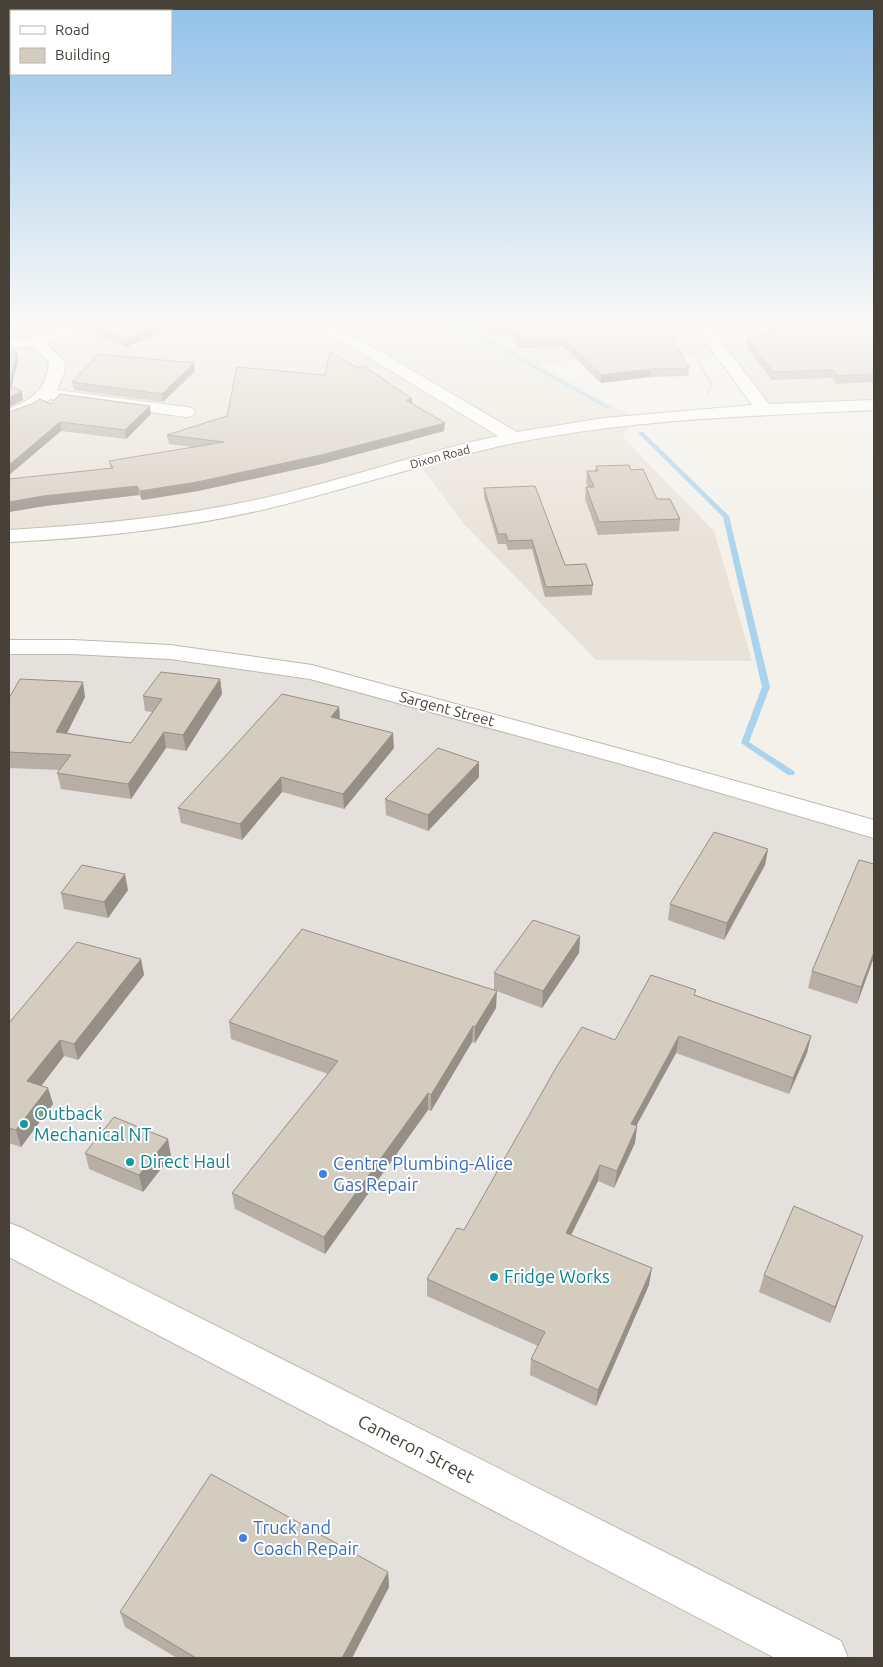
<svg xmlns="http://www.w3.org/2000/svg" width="883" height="1667" font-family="Ubuntu,sans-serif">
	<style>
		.residential { fill: #e8e2d8 }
		.industrial { fill: #e4e0db }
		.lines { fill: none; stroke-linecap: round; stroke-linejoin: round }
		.stream { fill: #aad3ed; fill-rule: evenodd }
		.minor-casing { stroke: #bfb8ad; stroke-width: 2 }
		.path { stroke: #c0b49f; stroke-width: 2; stroke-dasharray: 1 1; stroke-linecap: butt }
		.minor { fill: #fff; fill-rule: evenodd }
		.wall { fill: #b7afa5 }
		.shaded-wall { fill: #958f86 }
		.building { fill: #d5ccc0; stroke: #958f86 }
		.culture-dot { fill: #0f9aa8; stroke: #fff; stroke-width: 2 }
		.shop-dot { fill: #3f7fe0; stroke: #fff; stroke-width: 2 }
		.labels { text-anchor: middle; stroke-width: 4; stroke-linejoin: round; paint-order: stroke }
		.far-street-label { font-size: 12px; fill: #484138; stroke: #fff }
		.street-label { font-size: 15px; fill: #484138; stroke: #fff }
		.near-culture-label { font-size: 18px; fill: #0d838f; stroke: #fff; text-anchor: start }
		.near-shop-label { font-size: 18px; fill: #366cbe; stroke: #fff; text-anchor: start }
		.near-street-label { font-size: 18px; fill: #484138; stroke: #fff }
	</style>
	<rect width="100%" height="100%" fill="#f4f1ea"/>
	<!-- residential -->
	<path class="residential" d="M9,323H874V408L865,405L764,409L724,357L620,358L538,364L636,418L622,436L714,531L752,661L596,660L465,525L418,463L263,504L83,532L9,536Z"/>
	<!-- industrial -->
	<path class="industrial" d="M9,647H72L312,672L634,760L874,829V1658H9Z"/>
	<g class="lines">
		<!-- stream -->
		<path class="stream" d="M452,323H458L611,407L606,408Z
			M639,432H643L729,516L770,687L749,742L794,771L795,773L794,775H788L741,743L762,687L723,517L639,434Z"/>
		<defs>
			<path id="minor" d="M77,323H101L99,326L45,343L65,361L64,373L57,390L186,407L192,408L195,412L192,416L186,417L50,399L35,410L9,420V409C34,398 46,391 49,362L31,346L9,349V339L33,337Z
				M302,323H322L362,341L517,432L604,418L752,405L692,323H809L802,327L712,330L769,404L874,400V410C753,416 633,419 514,443C429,461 347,490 262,510C179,529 94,538 9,542V530C94,525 178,517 260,499C341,481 418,453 498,436L352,347L304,326Z
				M9,640H72L170,645L312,665L643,755L874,820V838L625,765L310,679L170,659L72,654H9Z
				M9,1223L22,1228L841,1641L848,1658H775L9,1257Z"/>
		</defs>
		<!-- minor casing -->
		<use href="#minor" class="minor-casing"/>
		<!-- path -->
		<path class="path" d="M693,352L712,385L707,394"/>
		<!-- minor -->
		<use href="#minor" class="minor"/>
	</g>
	<!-- wall -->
	<path class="wall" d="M103,323H182L126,347L94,334L93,326Z
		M481,323H663L689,368L688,376L650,377L601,383L564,347L519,348L511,334L488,335Z
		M874,326V382L836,384L832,378L772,380L746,347L747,339L844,327Z
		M195,371L163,402L74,390L72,382Z
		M51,404L151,414L126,439L61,431L9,475V412Z
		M413,404L444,431L321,464L198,491L142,500L139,495L45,506L9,512V479L110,468L109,461L193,447L169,444L167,435Z
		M596,466L631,470L657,499L680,519L679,531L598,535L585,499L586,487H588L586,483L587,471H595Z
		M484,488L565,565L593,585L592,595L545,597L532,549L508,550L506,544H498L484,497Z
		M220,679L222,694L186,751L166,748L131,799L61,789L57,773L60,770L9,768V698L85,697L67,733L131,743L152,712L145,711L143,696Z
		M339,707L340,719L394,748L344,809L282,792L242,840L181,823L178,808Z
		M479,762V777L428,831L386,815L385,799Z
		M768,849L765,865L724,940L668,920L670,904Z
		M128,890L108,918L64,909L61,893Z
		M580,936L579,953L542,1008L494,990V973Z
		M874,957L857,1004L808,988L812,971Z
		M141,959L144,975L78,1060L64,1056L41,1086L48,1088L53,1104L21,1147L9,1143V1023Z
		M695,995L811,1036L807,1053L789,1094L676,1053L636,1126H637L635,1143L614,1188L598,1181L571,1235L649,1285L596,1406L530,1375L531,1359L538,1346L427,1296V1279L464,1230L615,1040Z
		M496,1008L475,1043L472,1042L431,1111L428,1110L325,1254L235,1209L232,1193L328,1074L231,1039L229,1022Z
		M85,1153L171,1156L143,1192L89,1169Z
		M857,1252L830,1323L759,1292L764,1275Z
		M388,1572L389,1587L352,1658H177L125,1627L120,1612Z"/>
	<!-- shaded-wall -->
	<path class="shaded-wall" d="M163,323H182L126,347L125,340Z
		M17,352L18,360L10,394L9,385Z
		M194,363L195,371L163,402L162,394Z
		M651,369L650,377L601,383V375Z
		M22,391L23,400L9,407V398Z
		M412,399L413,407L406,400Z
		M150,406L151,414L126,439L125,430Z
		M60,422L61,431L9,475V465Z
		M445,423L444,431L321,464L198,491L142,500L140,491Z
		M137,486L139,495L45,506L9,512V502L43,496Z
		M220,679L222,694L186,751L183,735Z
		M83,682L85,697L60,747L56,732Z
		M339,707L340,722L331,717Z
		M164,732L166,748L131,799L128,784Z
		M393,733L394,748L344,809L343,794Z
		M479,762V777L428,831V815Z
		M281,777L282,792L242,840L240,824Z
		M768,849L765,865L724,940L727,923Z
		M125,874L128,890L108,918L104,902Z
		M580,936L579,953L542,1008L543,991Z
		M874,952V957L857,1004L861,987Z
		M141,959L144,975L78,1060L74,1044Z
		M497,991L496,1008L475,1043V1027Z
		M473,1026L472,1042L431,1111V1095Z
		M679,1036L676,1053L628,1141L631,1124Z
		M811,1036L807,1053L789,1094L793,1078Z
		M60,1040L64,1056L32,1098L27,1081Z
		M48,1088L53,1104L21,1147L16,1130Z
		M428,1093V1110L325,1254L324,1237Z
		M637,1126L635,1143L614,1188L617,1171Z
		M168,1139L171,1156L143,1192L139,1175Z
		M600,1165L598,1181L564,1249L566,1233Z
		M863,1236L857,1252L830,1323L835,1307Z
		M652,1268L649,1285L596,1406L598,1390Z
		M388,1572L389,1587L352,1658H342Z"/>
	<!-- building -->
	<path class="building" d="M103,323H163L125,340L93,326Z
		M486,323H663L689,368L651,369L601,375L565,340H520L511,326L489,327Z
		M796,323H841L844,327L874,326V374L837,376L833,370L773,372L747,339Z
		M9,352H17L9,385Z
		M330,352L357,368L364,366L412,399L406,400L445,423L321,455L197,482L140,491L137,486L43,496L9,502V479L113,468L109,461L224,442L167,435L227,416L237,367L325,375Z
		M99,354L194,363L162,394L72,382Z
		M9,386L22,391L9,398Z
		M60,394L150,406L125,430L60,422L9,465V412L34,403L40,399L51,404Z
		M629,465L631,470L643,469L657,499H670L680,519L599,522L586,487H594L587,471H598L596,466Z
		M535,486L565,565L586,564L593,585L546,587L532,540L508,541L506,534H498L484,488Z
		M161,672L220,679L183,735L164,732L128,784L57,773L71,755L9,752V698L20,679L83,682L56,732L131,743L162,699L143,696Z
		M282,694L339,707L331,717L393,733L343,794L281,777L240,824L178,808Z
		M438,748L479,762L428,815L385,799Z
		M714,832L768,849L727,923L670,904Z
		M859,860L874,864V952L861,987L812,971Z
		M82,865L125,874L104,902L61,893Z
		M533,920L580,936L543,991L494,973Z
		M302,929L497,991L475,1027L473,1026L431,1095L428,1093L324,1237L232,1193L338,1061L229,1022Z
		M77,942L141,959L74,1044L60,1040L27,1081L48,1088L16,1130L9,1128V1023Z
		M651,975L696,990L694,995L811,1036L793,1078L679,1036L631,1124L637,1126L617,1171L600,1165L566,1233L652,1268L598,1390L531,1359L545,1332L427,1279L457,1228L464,1230L557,1066L582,1027L615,1040Z
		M114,1117L168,1139L139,1175L85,1153Z
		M794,1206L863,1236L835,1307L764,1275Z
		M211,1474L388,1572L342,1658H196L120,1612Z"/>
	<!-- sky -->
	<linearGradient id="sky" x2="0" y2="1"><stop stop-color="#8fc0ea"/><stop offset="0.58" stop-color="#faf9f6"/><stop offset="1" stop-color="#faf9f6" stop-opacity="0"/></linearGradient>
	<rect width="883" height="557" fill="url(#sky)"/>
	<!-- markers -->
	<g class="culture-dot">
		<circle cx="24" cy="1124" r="5"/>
		<circle cx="130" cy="1162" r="5"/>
		<circle cx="494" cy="1277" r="5"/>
	</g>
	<g class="shop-dot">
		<circle cx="323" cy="1174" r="5"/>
		<circle cx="243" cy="1538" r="5"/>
	</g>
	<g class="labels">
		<!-- far-street labels -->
		<g class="far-street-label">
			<text transform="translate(440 457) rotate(-15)" y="4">Dixon Road</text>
		</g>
		<!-- street labels -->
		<g class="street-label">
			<text transform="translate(447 709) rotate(15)" y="5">Sargent Street</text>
		</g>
		<!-- near-culture labels -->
		<g class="near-culture-label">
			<text x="34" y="1120">Outback<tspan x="34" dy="21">Mechanical NT</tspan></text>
			<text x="140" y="1168">Direct Haul</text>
			<text x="504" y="1283">Fridge Works</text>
		</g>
		<!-- near-shop labels -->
		<g class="near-shop-label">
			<text x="333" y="1170">Centre Plumbing-Alice<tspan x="333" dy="21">Gas Repair</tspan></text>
			<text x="253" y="1534">Truck and<tspan x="253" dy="21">Coach Repair</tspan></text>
		</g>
		<!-- near-street labels -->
		<g class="near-street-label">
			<text transform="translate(416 1449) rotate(27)" y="6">Cameron Street</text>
		</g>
	</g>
	<!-- border -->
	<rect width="883" height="1667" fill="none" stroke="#484138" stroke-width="20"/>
	<!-- legend -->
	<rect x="10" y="10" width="162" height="65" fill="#ffffff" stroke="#b6b3af"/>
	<rect x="20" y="26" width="25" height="8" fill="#ffffff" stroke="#b6b3af"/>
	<text x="55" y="35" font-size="15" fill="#484138">Road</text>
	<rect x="20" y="48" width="25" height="15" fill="#d5ccc0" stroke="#b6b3af"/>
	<text x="55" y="60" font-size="15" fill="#484138">Building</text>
</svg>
